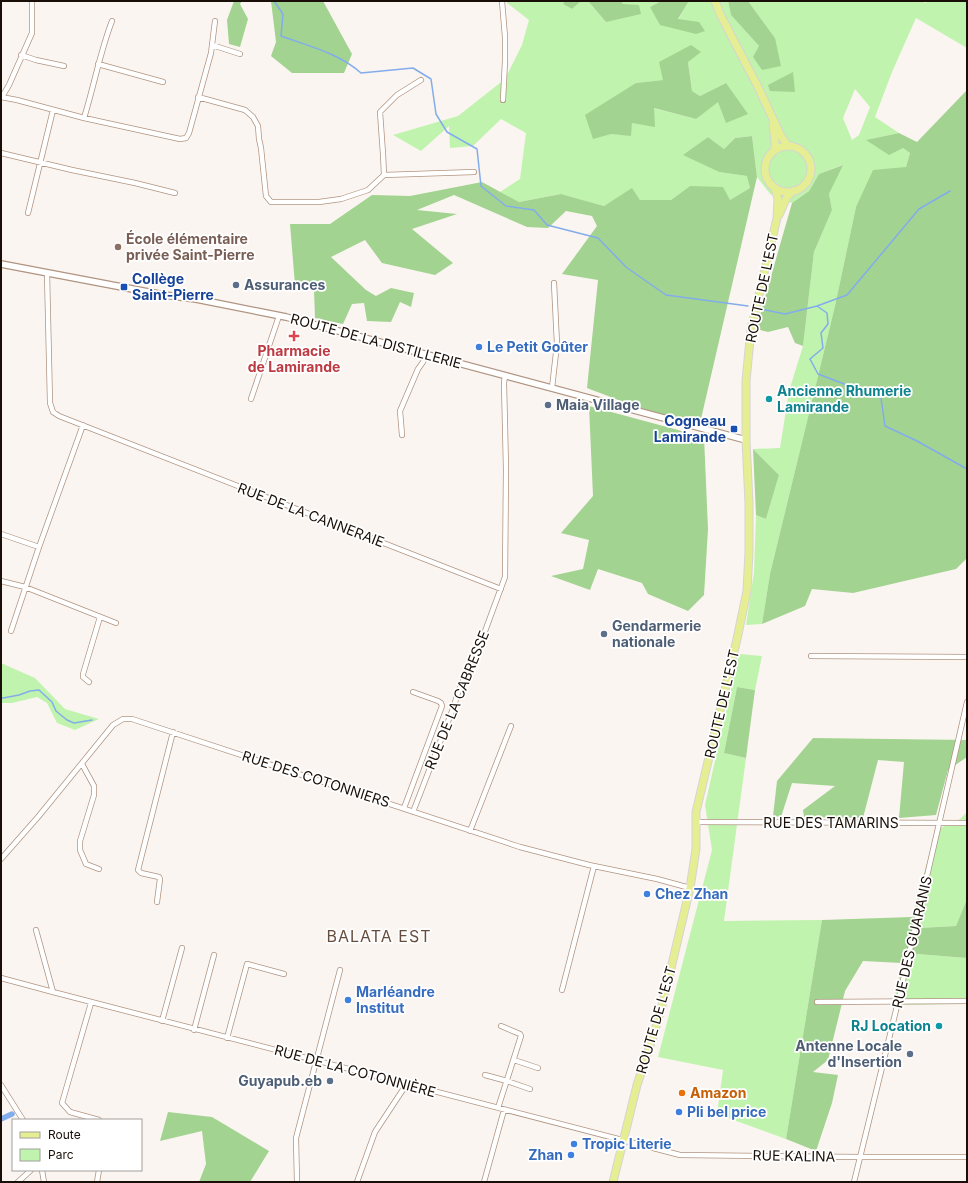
<svg xmlns="http://www.w3.org/2000/svg" width="968" height="1183" font-family="Inter,sans-serif">
	<style>
		.green { fill: #c0f3ae; fill-rule: evenodd }
		.forest { fill: #a2d390 }
		.lines { fill: none; stroke-linecap: round; stroke-linejoin: round }
		.stream { stroke: #83acec; stroke-width: 1.5 }
		.canal { stroke: #83acec; stroke-width: 5.5 }
		.minor-casing { stroke: #b09481; stroke-width: 6 }
		.tertiary-casing { stroke: #b09481; stroke-width: 8 }
		.primary-casing { stroke: #d6d4d3; stroke-width: 9 }
		.minor { stroke: #fff; stroke-width: 4.5 }
		.tertiary { stroke: #fff; stroke-width: 5.5 }
		.primary { stroke: #e6ee93; stroke-width: 7 }
		.education-dot { fill: #8d6e63; stroke: #fff; stroke-width: 1.5 }
		.service-dot { fill: #5c6f8a; stroke: #fff; stroke-width: 1.5 }
		.transit-dot { fill: #1a4fb4; stroke: #fff; stroke-width: 1.5 }
		.health-dot { fill: #e0444e; stroke: #fff; stroke-width: 1.5 }
		.shop-dot { fill: #3f7fe0; stroke: #fff; stroke-width: 1.5 }
		.culture-dot { fill: #0f9aa8; stroke: #fff; stroke-width: 1.5 }
		.food-dot { fill: #e8710a; stroke: #fff; stroke-width: 1.5 }
		.labels { text-anchor: middle; stroke-width: 3.5; stroke-linejoin: round; paint-order: stroke }
		.education-label { font-size: 14px; font-weight: bold; fill: #785e54; stroke: #fff; text-anchor: start }
		.transit-label { font-size: 14px; font-weight: bold; fill: #164399; stroke: #fff; text-anchor: start }
		.service-label { font-size: 14px; font-weight: bold; fill: #4e5e75; stroke: #fff; text-anchor: start }
		.street-label { font-size: 14px; fill: #190f08; stroke: #fff }
		.shop-label { font-size: 14px; font-weight: bold; fill: #366cbe; stroke: #fff; text-anchor: start }
		.health-label { font-size: 14px; font-weight: bold; fill: #be3a42; stroke: #fff }
		.culture-label { font-size: 14px; font-weight: bold; fill: #0d838f; stroke: #fff; text-anchor: start }
		.food-label { font-size: 14px; font-weight: bold; fill: #c56008; stroke: #fff; text-anchor: start }
		.quarter-label { font-size: 16px; letter-spacing: 1px; fill: #674d3d; stroke: #fff }
	</style>
	<rect width="100%" height="100%" fill="#fbf5f1"/>
	<!-- green -->
	<path class="green" d="M507,1H565L563,4L572,9L581,1H588L606,22L623,4L621,1H661L650,7L678,20L689,1H728L731,15L759,46L775,38L748,1H775L776,3L777,1H924V3L931,1H967V48L916,18L892,72L875,117L899,133L867,140L903,148L910,153L906,167L856,207L835,306L770,574L762,624L746,625L754,572L756,515L766,519L779,475L753,449L780,448L789,391L803,346L814,252L832,210L829,194L842,165L819,174L809,191L792,203L770,194L757,177L752,136L735,138L724,149L708,137L684,155L719,172L748,176L750,188L730,200L690,186L671,200H640L632,189L604,206L561,194L519,202L500,192L520,179L526,133L501,119L473,146L450,148L449,126L421,151L393,135L458,116L505,79L522,45L529,20L507,3ZM691,45L688,62L692,91L700,96L726,83L696,119L653,108L632,123L630,135L611,134L636,83L663,80ZM855,89L870,107L859,135L852,140L843,118Z
		M739,654L762,656L755,690L737,687L724,753L746,758L724,921L822,920L786,1139L717,1114L723,1070L658,1057L712,850L705,805Z
		M1,663L35,678L65,709L99,719L75,730L57,723L47,703L37,697L12,703H1Z
		M967,812V899L956,926L920,928L912,917L936,830L960,819Z
		M917,954L967,958V1004L893,1005L902,963Z"/>
	<!-- forest -->
	<path class="forest" d="M234,1H242L240,4L248,19L240,47L229,44L227,20Z
		M271,1H323L352,54L344,73H292L271,56L276,42Z
		M565,1H581L572,9L563,4Z
		M588,1H621L623,4L639,5L641,14L606,22Z
		M661,1H689L678,19L699,22L705,31L696,34L660,25L650,7Z
		M728,1H748L775,38L781,66L762,70L753,57L759,46L731,15Z
		M691,45L701,52L688,62L692,91L700,96L726,83L748,114L726,123L718,102L696,119L654,108L655,127L632,123L631,136L611,134L593,139L585,115L636,83L663,80L659,62Z
		M793,72L795,92L770,91L768,85Z
		M967,90V558L956,569L853,593L812,589L805,606L762,624L770,574L835,306L856,207L873,170L906,167L910,153L903,148L889,155L866,140L899,133L917,142Z
		M752,136L757,177L701,419C662,419 624,402 587,388L598,280L562,274L597,226L592,216L566,211L548,228L527,227L454,195L417,210L457,214L412,229L453,263L435,275L382,263L365,240L331,257L366,290L376,296L391,288L414,293L411,307L400,302L391,322L367,321L364,303L352,304L343,324L315,318L314,290L295,285L290,224H330L372,195L410,196L482,182L519,202L561,194L604,206L632,188L640,200H671L690,186L723,187L730,200L750,188L747,176L719,172L683,155L708,137L724,149L735,138Z
		M843,165L829,194L832,210L814,252L803,346L795,343L788,327L768,332L756,329L792,203L809,191L819,174Z
		M589,406L704,437L708,529L704,595L688,611L648,594L642,583L598,569L590,590L551,576L583,569L589,540L561,533L593,496Z
		M753,449L779,475L766,519L756,515Z
		M737,687L755,690L746,758L724,753Z
		M813,738L967,740V757L948,770L936,815L899,818L904,762L878,760L863,818L804,817L803,810L835,786L792,783L781,817L773,816L777,781Z
		M967,899V958L917,954L902,963L863,961L845,991L828,1060L813,1072L838,1075L832,1103L816,1151L786,1139L822,920L912,917L920,928L956,926Z
		M168,1112L212,1117L269,1151L250,1182H199L206,1164L202,1131L160,1141Z"/>
	<g class="lines">
		<!-- stream -->
		<path class="stream" d="M274,1L283,14L281,36C308,46 339,53 361,73L413,68L431,79L436,114L447,132L477,149L481,186L506,206L534,210L547,225L598,238L626,267L666,295L748,306
			M817,306L847,295L919,209L950,191
			M761,309L785,314L817,306L827,313L828,324L821,333L823,348L810,359L818,374L881,398L885,426L917,441L967,469
			M1,698H3L19,695L30,691L39,690L52,702L56,711L67,720L74,723L92,720"/>
		<!-- canal -->
		<path class="canal" d="M1,1119L12,1114"/>
		<defs>
			<path id="minor" d="M502,1L505,37V61L503,100
				M212,45L240,54
				M21,55L36,60L64,66
				M98,64L163,82
				M1,97L17,100L84,118L180,139L186,138L189,133L211,53L215,21
				M2,97L9,85L32,33V1
				M198,97L245,110L253,117L258,126L259,139L261,148L266,196L271,202H319L341,199L368,190L384,175L383,154L380,112L397,95L421,80
				M84,118C94,86 100,52 112,21
				M1,153L72,170L135,183L175,193
				M384,175L474,172
				M28,213L53,110
				M47,273L50,403L53,412L59,416L501,589
				M552,388L557,344L554,283
				M251,399L279,316
				M402,435L400,411L418,369L423,362L427,354
				M1,534L39,547
				M1,581L25,587L116,623
				M11,631L39,547L83,425
				M811,656L967,657
				M89,682L83,677V674L100,617
				M82,764L94,786V795L80,841V850L86,864L99,869
				M404,808L442,706L441,703L438,701L413,692
				M413,812L454,706C458,689 465,675 474,661L505,577L506,469L504,383L505,376
				M695,822L967,823
				M470,831L511,726
				M1,859L38,817L113,725L123,719H132L520,847L589,865L657,879L690,888
				M157,902L160,879L159,877L141,873L138,870L173,732
				M36,930L53,992L680,1155L861,1157H967
				M1,978L53,992
				M562,990L594,866
				M817,1002L967,1001
				M91,1003L62,1103L70,1112L99,1120
				M162,1021L182,948
				M194,1030L214,955
				M227,1038L247,964L284,974
				M514,1060L538,1068
				M485,1075L507,1081L530,1089
				M1,1085L23,1120
				M498,1108L521,1036L520,1034L501,1026
				M42,1170L44,1182
				M18,1182L31,1170
				M97,1182L99,1170
				M297,1182L296,1138L340,970
				M357,1182L375,1132L406,1085
				M484,1182L504,1110
				M854,1182L898,1002L967,702"/>
			<path id="tertiary" d="M1,264L164,295L196,299L286,317L746,440"/>
			<path id="primary" d="M715,1L720,14L758,87L781,136L788,146
				M773,125L775,141V150
				M765 169a23 23 0 1 1 46 0a23 23 0 1 1-46 0Z
				M779,215L787,197L793,191
				M613,1182L637,1085L655,1030L663,1002L690,888L696,849V812L737,639L747,591L749,552V503L746,440V381L751,329L777,218L778,199L775,188"/>
		</defs>
		<!-- minor casing -->
		<use href="#minor" class="minor-casing"/>
		<!-- tertiary casing -->
		<use href="#tertiary" class="tertiary-casing"/>
		<!-- primary casing -->
		<use href="#primary" class="primary-casing"/>
		<!-- minor -->
		<use href="#minor" class="minor"/>
		<!-- tertiary -->
		<use href="#tertiary" class="tertiary"/>
		<!-- primary -->
		<use href="#primary" class="primary"/>
	</g>
	<!-- markers -->
	<circle class="education-dot" cx="118" cy="247" r="4"/>
	<g class="service-dot">
		<circle cx="236" cy="285" r="4"/>
		<circle cx="548" cy="405" r="4"/>
		<circle cx="604" cy="634" r="4"/>
		<circle cx="910" cy="1054" r="4"/>
		<circle cx="330" cy="1081" r="4"/>
	</g>
	<g class="transit-dot">
		<rect x="120" y="283" width="8" height="8" rx="2"/>
		<rect x="730" y="425" width="8" height="8" rx="2"/>
	</g>
	<path class="health-dot" d="M292 330h4v4h4v4h-4v4h-4v-4h-4v-4h4z"/>
	<g class="shop-dot">
		<circle cx="479" cy="347" r="4"/>
		<circle cx="647" cy="894" r="4"/>
		<circle cx="348" cy="1000" r="4"/>
		<circle cx="679" cy="1112" r="4"/>
		<circle cx="574" cy="1144" r="4"/>
		<circle cx="571" cy="1155" r="4"/>
	</g>
	<g class="culture-dot">
		<circle cx="769" cy="399" r="4"/>
		<circle cx="939" cy="1026" r="4"/>
	</g>
	<circle class="food-dot" cx="682" cy="1093" r="4"/>
	<g class="labels">
		<!-- education labels -->
		<g class="education-label">
			<text x="126" y="244">École élémentaire<tspan x="126" dy="16">privée Saint-Pierre</tspan></text>
		</g>
		<!-- transit labels -->
		<g class="transit-label">
			<text x="132" y="284">Collège<tspan x="132" dy="16">Saint-Pierre</tspan></text>
			<text x="726" y="426" text-anchor="end">Cogneau<tspan x="726" dy="16">Lamirande</tspan></text>
		</g>
		<!-- service labels -->
		<g class="service-label">
			<text x="244" y="290">Assurances</text>
			<text x="556" y="410">Maia Village</text>
			<text x="612" y="631">Gendarmerie<tspan x="612" dy="16">nationale</tspan></text>
			<text x="902" y="1051" text-anchor="end">Antenne Locale<tspan x="902" dy="16">d'Insertion</tspan></text>
			<text x="322" y="1086" text-anchor="end">Guyapub.eb</text>
		</g>
		<!-- street labels -->
		<g class="street-label">
			<text transform="translate(762 288) rotate(-78)" y="5">ROUTE DE L'EST</text>
			<text transform="translate(376 341) rotate(15)" y="5">ROUTE DE LA DISTILLERIE</text>
			<text transform="translate(311 515) rotate(21)" y="5">RUE DE LA CANNERAIE</text>
			<text transform="translate(457 700) rotate(-68)" y="5">RUE DE LA CABRESSE</text>
			<text transform="translate(722 704) rotate(-77)" y="5">ROUTE DE L'EST</text>
			<text transform="translate(316 779) rotate(18)" y="5">RUE DES COTONNIERS</text>
			<text x="831" y="828">RUE DES TAMARINS</text>
			<text transform="translate(912 942) rotate(-77)" y="5">RUE DES GUARANIS</text>
			<text transform="translate(656 1020) rotate(-74)" y="5">ROUTE DE L'EST</text>
			<text transform="translate(355 1071) rotate(15)" y="5">RUE DE LA COTONNIÈRE</text>
			<text transform="translate(794 1156) rotate(1)" y="5">RUE KALINA</text>
		</g>
		<!-- shop labels -->
		<g class="shop-label">
			<text x="487" y="352">Le Petit Goûter</text>
			<text x="655" y="899">Chez Zhan</text>
			<text x="356" y="997">Marléandre<tspan x="356" dy="16">Institut</tspan></text>
			<text x="687" y="1117">Pli bel price</text>
			<text x="582" y="1149">Tropic Literie</text>
			<text x="563" y="1160" text-anchor="end">Zhan</text>
		</g>
		<!-- health labels -->
		<g class="health-label">
			<text x="294" y="356">Pharmacie<tspan x="294" dy="16">de Lamirande</tspan></text>
		</g>
		<!-- culture labels -->
		<g class="culture-label">
			<text x="777" y="396">Ancienne Rhumerie<tspan x="777" dy="16">Lamirande</tspan></text>
			<text x="931" y="1031" text-anchor="end">RJ Location</text>
		</g>
		<!-- food labels -->
		<g class="food-label">
			<text x="690" y="1098">Amazon</text>
		</g>
		<!-- quarter labels -->
		<g class="quarter-label">
			<text x="379" y="942">BALATA EST</text>
		</g>
	</g>
	<!-- border -->
	<rect width="968" height="1183" fill="none" stroke="#190f08" stroke-width="4"/>
	<!-- legend -->
	<rect x="12" y="1119" width="130" height="52" fill="#ffffff" stroke="#a39f9c"/>
	<rect x="20" y="1132" width="20" height="6" fill="#e6ee93" stroke="#a39f9c"/>
	<text x="48" y="1139" font-size="12" fill="#190f08">Route</text>
	<rect x="20" y="1149" width="20" height="12" fill="#c0f3ae" stroke="#a39f9c"/>
	<text x="48" y="1159" font-size="12" fill="#190f08">Parc</text>
</svg>
